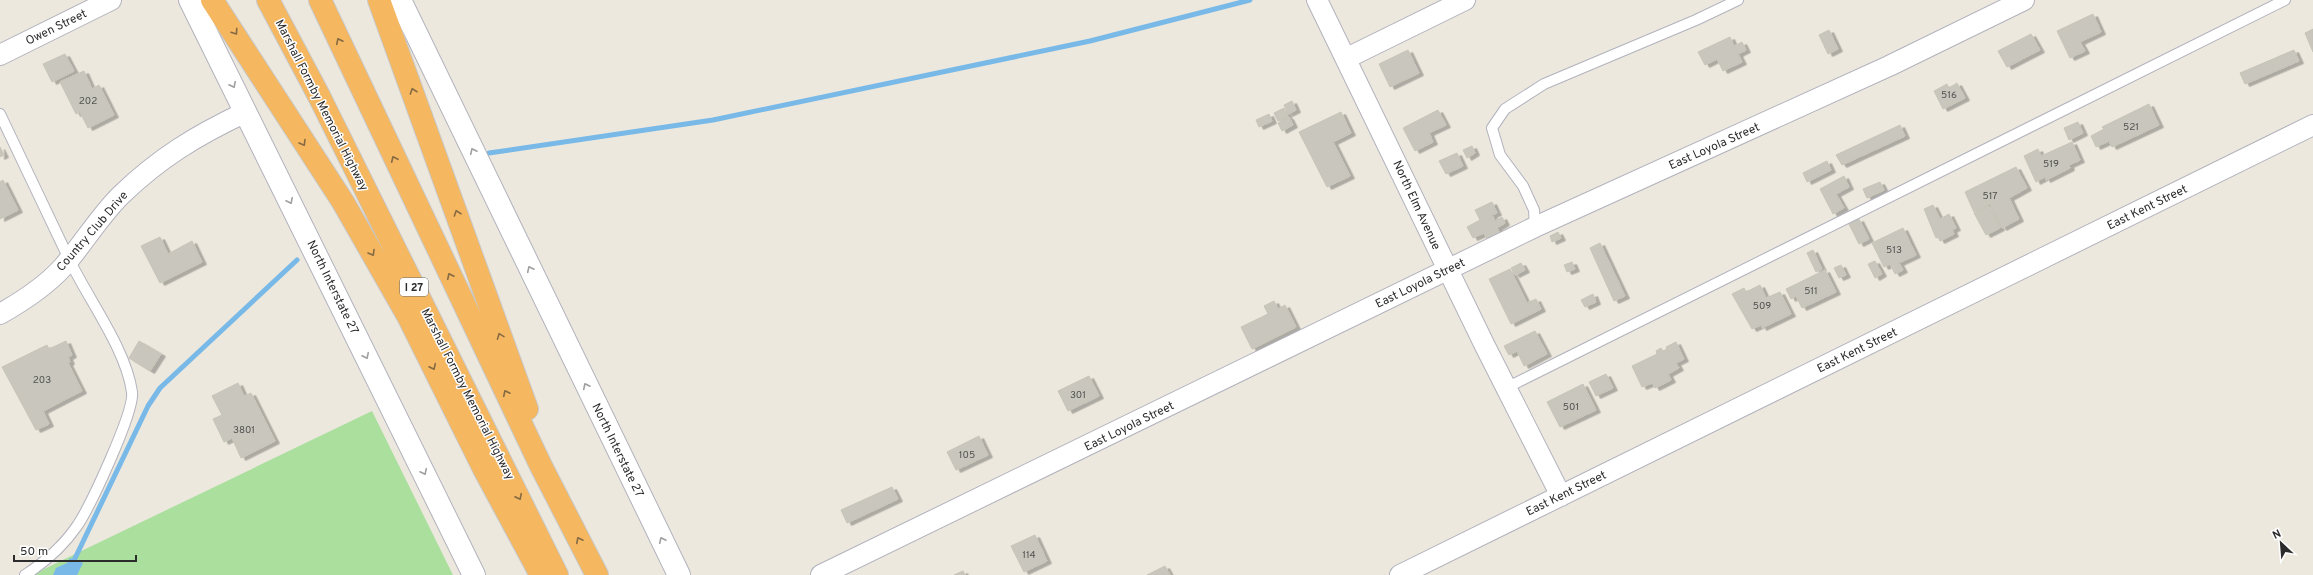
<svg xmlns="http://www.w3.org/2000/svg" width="2313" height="575" font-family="Overpass,sans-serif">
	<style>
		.green { fill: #aadf9e }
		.water { fill: #78b9e8 }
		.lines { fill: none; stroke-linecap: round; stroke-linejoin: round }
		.stream { stroke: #78b9e8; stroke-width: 5 }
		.building { fill: #c8c6bd; stroke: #c7c4b8; filter: url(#shadow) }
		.service-casing { stroke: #b2b2be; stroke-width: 12 }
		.minor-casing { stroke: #b2b2be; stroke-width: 22 }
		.secondary-casing { stroke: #b2b2be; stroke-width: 24 }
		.motorway-casing { stroke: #c8c8c8; stroke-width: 24 }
		.service { stroke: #fff; stroke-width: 10 }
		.minor { stroke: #fff; stroke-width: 20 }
		.secondary { stroke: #fff; stroke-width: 22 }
		.motorway { stroke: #f5b760; stroke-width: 22 }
		.oneway { stroke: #866a43 }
		.oneway2 { stroke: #a0a0a0 }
		.labels { text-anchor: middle; stroke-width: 3; stroke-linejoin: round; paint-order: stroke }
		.number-label { font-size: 10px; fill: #525250 }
		.shield { fill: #fff; stroke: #6b6b6b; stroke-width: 1 }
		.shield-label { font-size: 11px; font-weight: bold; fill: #2b2b2b }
		.street-label { font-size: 12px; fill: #2b2b2b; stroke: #fff }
	</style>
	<defs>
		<filter id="shadow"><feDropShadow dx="4.5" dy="2.5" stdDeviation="0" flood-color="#0004"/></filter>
	</defs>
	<rect width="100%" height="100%" fill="#ece8de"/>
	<!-- green -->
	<path class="green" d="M372,411L453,575H33L44,569Z"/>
	<!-- water -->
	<path class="water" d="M70,558L83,563L77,575H53L56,568L67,563Z"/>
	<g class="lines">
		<!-- stream -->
		<path class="stream" d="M489,153L713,120L1090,41L1250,0
			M67,575L148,406L160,388L297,260"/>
	</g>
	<!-- building -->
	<path class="building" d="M2093,14L2101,32L2080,42L2085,51L2070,58L2057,31Z
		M2313,29V52L2305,33Z
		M1829,30L1838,49L1828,54L1819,35Z
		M2031,34L2040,50L2007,67L1998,51Z
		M1730,37L1734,46L1742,42L1746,50L1738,54L1742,62L1723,71L1717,59L1705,65L1698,52Z
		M1408,50L1419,73L1390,87L1379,64Z
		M2294,50L2299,61L2245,84L2240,73Z
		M65,54L74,71L52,82L43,64Z
		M84,71L92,89L99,85L114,115L88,128L80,112L76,114L60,82Z
		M1957,83L1965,98L1943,109L1934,91L1947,84L1949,88Z
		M1292,101L1296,110L1288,114L1284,105Z
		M2149,104L2159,125L2112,147L2109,141L2096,147L2091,136L2104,129L2102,127Z
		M1284,108L1288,117L1278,121L1274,113Z
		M1438,110L1446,125L1429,133L1433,142L1415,151L1403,128Z
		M1341,112L1351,133L1333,142L1350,176L1327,187L1299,132Z
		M1269,114L1272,121L1259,127L1256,120Z
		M1289,117L1293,125L1282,131L1278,123Z
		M2078,122L2083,133L2069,140L2064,128Z
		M1900,125L1905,136L1842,165L1836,155Z
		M2072,142L2080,160L2069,165L2070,168L2046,180L2045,177L2036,182L2024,156L2038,149L2041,156Z
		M1472,146L1475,153L1467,158L1463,150Z
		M0,147L4,155L0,157Z
		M1457,153L1463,166L1446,174L1439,161Z
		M1827,161L1831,170L1807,182L1803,173Z
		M2016,167L2027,188L2009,198L2019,219L2002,228L1990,204L1974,212L1965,192Z
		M1844,176L1849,187L1836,194L1844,208L1833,214L1820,189Z
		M3,180L18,210L0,219V182Z
		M1880,182L1884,190L1867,198L1863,189Z
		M1492,202L1497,213L1492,215L1495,221L1502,217L1505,223L1497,228L1501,235L1488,242L1484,233L1473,238L1467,227L1480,220L1475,210Z
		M1933,205L1940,219L1949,214L1956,228L1952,230L1954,234L1940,241L1938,237L1936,238L1924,209Z
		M1989,206L2000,228L1986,235L1974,213Z
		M1859,219L1869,239L1859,244L1849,224Z
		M1903,228L1916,255L1899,263L1903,270L1895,274L1890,264L1884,267L1872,243Z
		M1558,232L1561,238L1552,242L1550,236Z
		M160,237L168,254L192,241L202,262L160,283L141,246Z
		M1600,243L1625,296L1614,301L1590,248Z
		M1813,250L1822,269L1816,272L1807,253Z
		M1875,261L1882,274L1875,278L1868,264Z
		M1572,262L1575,269L1567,272L1564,265Z
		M1521,263L1525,270L1515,275L1511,268Z
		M1841,265L1846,275L1839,278L1834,268Z
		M1510,269L1527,303L1536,299L1541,309L1511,324L1489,279Z
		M1825,270L1836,292L1802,308L1796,296L1791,299L1786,289Z
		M1760,285L1766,298L1780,292L1791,314L1762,328L1761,325L1752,329L1732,294L1744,288L1746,292Z
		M1593,294L1596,302L1585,307L1581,300Z
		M1274,301L1278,309L1285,305L1296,327L1252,349L1241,327L1268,314L1264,306Z
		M1535,331L1547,354L1524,366L1517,351L1509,355L1504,346Z
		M66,341L72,355L68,357L70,362L68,363L82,391L43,411L49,424L36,430L2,367L47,345L49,349Z
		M139,341L161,354L150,371L129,358Z
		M1676,342L1684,359L1676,363L1679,368L1668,374L1671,380L1655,388L1652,383L1642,387L1632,366L1657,354L1656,351L1661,348L1663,351L1667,349L1666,347Z
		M1606,374L1613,388L1596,396L1589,382Z
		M1089,376L1099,396L1068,411L1058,391Z
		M238,383L244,396L251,393L275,441L241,458L232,438L224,442L213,419L222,415L212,396Z
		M1583,384L1596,410L1560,427L1547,402Z
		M979,436L988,455L956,470L947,452Z
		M892,487L898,499L847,523L841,510Z
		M1035,535L1047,561L1024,572L1011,546Z
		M1165,566L1170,575H1147Z
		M963,571L965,575H954Z"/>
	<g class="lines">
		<defs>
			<path id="service" d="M0,114C23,162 46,211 69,259C88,299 126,349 132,392C135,411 90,507 77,526C64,545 45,562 25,575
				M1535,227L1534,210L1523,186L1500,155L1492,128L1505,109L1544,84L1696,20L1738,0
				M1506,388L2285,0"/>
			<path id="minor" d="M1317,0L1485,346L1561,496
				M0,55L111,0
				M1347,58L1465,0
				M0,314C23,301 45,287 63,267C83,244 99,217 120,196C159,158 197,135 246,112
				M821,575L1535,227L1889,66L2024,0
				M1400,575L2313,125"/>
			<path id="secondary" d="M190,0L474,575
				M400,0L679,575"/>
			<path id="motorway" d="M212,0L343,202L408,316L484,469L541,575
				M268,0L319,96L557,575
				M320,0L541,466L597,575
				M379,0L527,409"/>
		</defs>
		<!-- service casing -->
		<use href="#service" class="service-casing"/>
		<!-- minor casing -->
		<use href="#minor" class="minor-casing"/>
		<!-- secondary casing -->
		<use href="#secondary" class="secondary-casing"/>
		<!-- motorway casing -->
		<use href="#motorway" class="motorway-casing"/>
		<!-- service -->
		<use href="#service" class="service"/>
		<!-- minor -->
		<use href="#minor" class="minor"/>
		<!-- secondary -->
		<use href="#secondary" class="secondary"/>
		<!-- motorway -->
		<use href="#motorway" class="motorway"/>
	</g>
	<!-- one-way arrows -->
	<defs><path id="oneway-chevron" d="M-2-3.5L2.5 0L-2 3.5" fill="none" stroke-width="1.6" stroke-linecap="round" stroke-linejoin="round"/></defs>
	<g class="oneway">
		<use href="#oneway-chevron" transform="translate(235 32) rotate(56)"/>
		<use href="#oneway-chevron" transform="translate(339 41) rotate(-116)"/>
		<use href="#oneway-chevron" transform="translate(413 91) rotate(-109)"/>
		<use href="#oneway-chevron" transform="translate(303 143) rotate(59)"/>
		<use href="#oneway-chevron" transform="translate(394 159) rotate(-115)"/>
		<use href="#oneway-chevron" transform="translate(457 213) rotate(-109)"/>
		<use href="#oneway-chevron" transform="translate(372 253) rotate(60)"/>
		<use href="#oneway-chevron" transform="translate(450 276) rotate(-116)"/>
		<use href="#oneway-chevron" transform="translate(500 336) rotate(-111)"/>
		<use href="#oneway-chevron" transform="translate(433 367) rotate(64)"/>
		<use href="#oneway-chevron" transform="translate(506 393) rotate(-116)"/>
		<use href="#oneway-chevron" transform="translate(519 497) rotate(64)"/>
		<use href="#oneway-chevron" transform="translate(579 540) rotate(-117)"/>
	</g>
	<g class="oneway2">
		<use href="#oneway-chevron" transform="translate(233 85) rotate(64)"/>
		<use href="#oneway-chevron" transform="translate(473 151) rotate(-116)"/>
		<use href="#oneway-chevron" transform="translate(290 201) rotate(64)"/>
		<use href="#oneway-chevron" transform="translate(530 269) rotate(-116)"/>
		<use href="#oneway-chevron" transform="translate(366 356) rotate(64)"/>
		<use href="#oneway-chevron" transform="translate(586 386) rotate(-116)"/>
		<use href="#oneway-chevron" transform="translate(424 472) rotate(64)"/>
		<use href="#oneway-chevron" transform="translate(662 540) rotate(-116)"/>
	</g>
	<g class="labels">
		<!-- number labels -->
		<g class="number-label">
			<text x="1949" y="98">516</text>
			<text x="88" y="104">202</text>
			<text x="2131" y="130">521</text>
			<text x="2051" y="167">519</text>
			<text x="1990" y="199">517</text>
			<text x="1894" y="253">513</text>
			<text x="1811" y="294">511</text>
			<text x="1762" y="309">509</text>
			<text x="42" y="383">203</text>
			<text x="1078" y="398">301</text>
			<text x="1571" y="410">501</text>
			<text x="244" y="433">3801</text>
			<text x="967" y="458">105</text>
			<text x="1029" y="558">114</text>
		</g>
		<!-- shield labels -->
		<rect class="shield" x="400" y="278" width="28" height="18" rx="3"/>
		<g class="shield-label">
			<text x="414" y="291">I 27</text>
		</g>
		<!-- street labels -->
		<g class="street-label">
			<text transform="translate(56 27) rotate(-26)" y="4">Owen Street</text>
			<text transform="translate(322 105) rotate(63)" y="4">Marshall Formby Memorial Highway</text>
			<text transform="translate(1714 146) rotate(-24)" y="4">East Loyola Street</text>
			<text transform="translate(1417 205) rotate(65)" y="4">North Elm Avenue</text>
			<text transform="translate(2147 207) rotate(-26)" y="4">East Kent Street</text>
			<text transform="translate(92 231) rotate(-49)" y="4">Country Club Drive</text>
			<text transform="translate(1420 283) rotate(-26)" y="4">East Loyola Street</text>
			<text transform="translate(333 287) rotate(64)" y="4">North Interstate 27</text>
			<text transform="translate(1857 350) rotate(-26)" y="4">East Kent Street</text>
			<text transform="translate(468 394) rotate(63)" y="4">Marshall Formby Memorial Highway</text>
			<text transform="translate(1129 426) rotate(-26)" y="4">East Loyola Street</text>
			<text transform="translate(618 450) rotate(64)" y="4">North Interstate 27</text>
			<text transform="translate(1566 493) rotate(-26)" y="4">East Kent Street</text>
		</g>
	</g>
	<!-- north arrow -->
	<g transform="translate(2281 543) rotate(334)" stroke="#ffffff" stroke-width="3" paint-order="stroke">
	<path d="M0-3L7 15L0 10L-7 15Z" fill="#2b2b2b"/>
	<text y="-6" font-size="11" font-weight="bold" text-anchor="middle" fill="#2b2b2b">N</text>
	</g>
	<!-- scale -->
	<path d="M14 555v6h122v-6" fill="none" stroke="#2b2b2b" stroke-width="2"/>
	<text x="20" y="555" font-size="12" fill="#2b2b2b" stroke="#ffffff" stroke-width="3" paint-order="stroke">50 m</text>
</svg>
